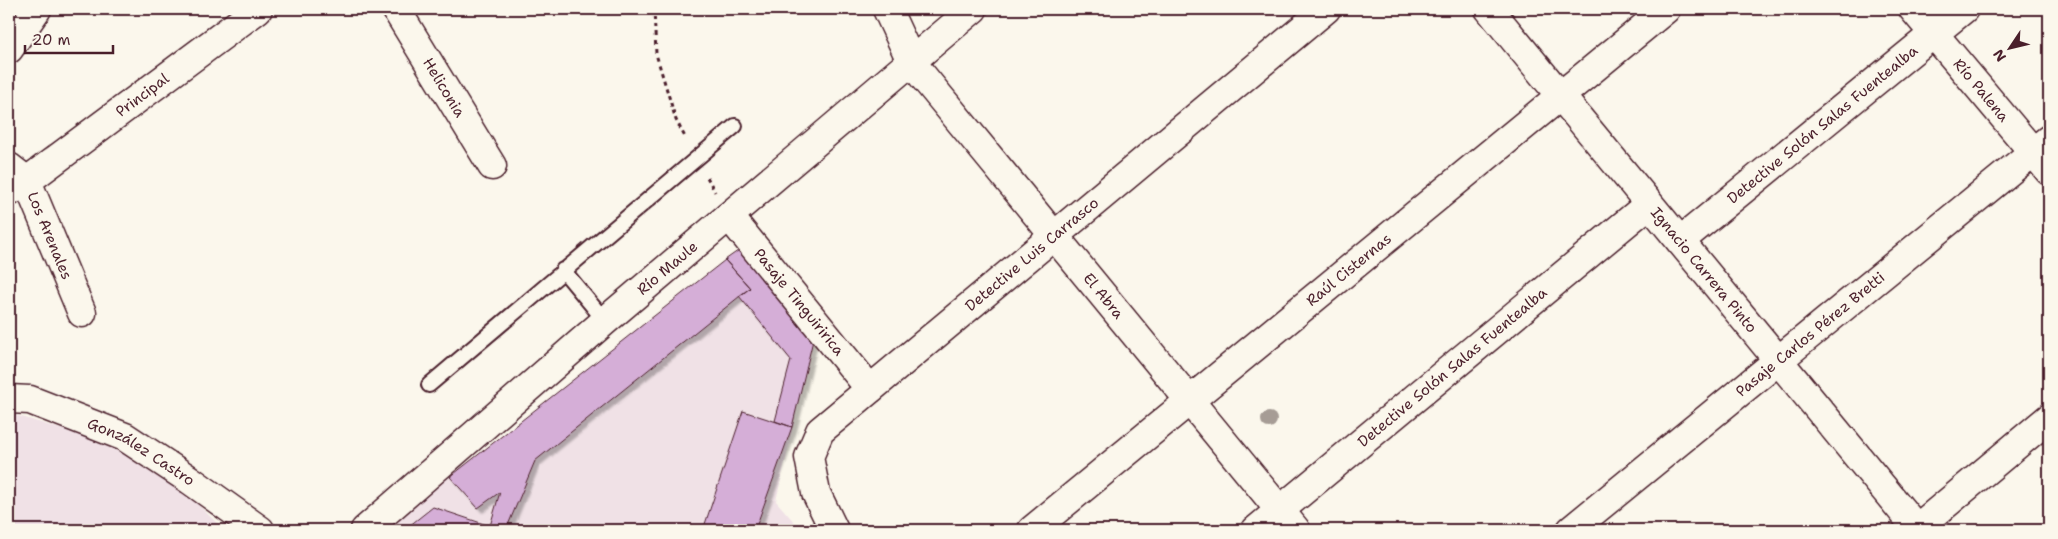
<svg xmlns="http://www.w3.org/2000/svg" width="2058" height="539" font-family="'Shantell Sans',sans-serif">
	<style>
		.built { fill: #f0e1e6 }
		.building { fill: #d5aed7; stroke: #4a1f2b; filter: url(#shadow) }
		.lines { fill: none; stroke-linecap: round; stroke-linejoin: round }
		.lane-casing { stroke: #4a1f2b; stroke-width: 18 }
		.street-casing { stroke: #4a1f2b; stroke-width: 31 }
		.secondary-casing { stroke: #4a1f2b; stroke-width: 31 }
		.path { stroke: #4a1f2b; stroke-width: 3; stroke-dasharray: 4 4; stroke-linecap: butt }
		.lane { stroke: #fbf7ec; stroke-width: 14 }
		.street { stroke: #fbf7ec; stroke-width: 28 }
		.secondary { stroke: #fbf7ec; stroke-width: 28 }
		.tree { fill: #a69c95 }
		.labels { text-anchor: middle; stroke-width: 5; stroke-linejoin: round; paint-order: stroke }
		.street-label { font-size: 15px; fill: #4a1f2b; stroke: #fbf7ec }
	</style>
	<defs>
		<filter id="shadow"><feDropShadow dx="4.5" dy="4.5" stdDeviation="1" flood-color="#0004"/></filter>
	</defs>
	<rect width="100%" height="100%" fill="#fbf7ec"/>
	<filter id="ink" filterUnits="userSpaceOnUse"><feTurbulence type="fractalNoise" baseFrequency=".02" numOctaves="2"/><feDisplacementMap in="SourceGraphic" scale="10" xChannelSelector="R" yChannelSelector="G"/><feConvolveMatrix kernelMatrix="1 2 1 2 8 2 1 2 1" color-interpolation-filters="sRGB"/></filter>
	<g filter="url(#ink)">
		<!-- built -->
		<path class="built" d="M742,248L814,336L776,501L801,530H382L725,260Z
			M9,413L100,441L179,486L224,530H9Z"/>
		<!-- building -->
		<path class="building" d="M742,248L814,336L792,427L775,421L791,360L739,296L750,288L725,260Z
			M725,260L750,288L535,461L506,530L490,526L500,492L478,508L450,477Z
			M743,411L792,427L755,530H703Z
			M433,507L490,526L501,530H404Z"/>
		<g class="lines">
			<defs>
				<path id="lane" d="M563,270L605,321
					M429,385L735,126"/>
				<g id="street">
					<path id="s1" d="M396,9L492,166"/>
					<path id="s2" d="M887,9L912,63L1296,530"/>
					<path id="s3" d="M1913,9L2049,171"/>
					<path d="M9,49L37,9"/>
					<path id="s4" d="M9,167L27,181L82,313"/>
					<path id="s5" d="M9,192L27,181L258,9"/>
					<path id="s6" d="M729,216L870,389"/>
					<path id="s7" d="M1680,241L1964,9"/>
					<path id="s8" d="M9,399L30,400L125,437L190,480L260,530"/>
					<path id="s9" d="M834,530L816,493L809,457L820,431L1326,9"/>
					<path id="s10" d="M1032,530L1666,9"/>
					<path id="s11" d="M1256,530L1649,204"/>
					<path id="s12" d="M1571,530L2049,139"/>
				</g>
				<g id="secondary">
					<path id="s13" d="M1489,9L1918,530"/>
					<path id="s14" d="M365,530L605,321L973,9"/>
					<path d="M1915,530L2049,418"/>
				</g>
			</defs>
			<!-- lane casing -->
			<use href="#lane" class="lane-casing"/>
			<!-- street casing -->
			<use href="#street" class="street-casing"/>
			<!-- secondary casing -->
			<use href="#secondary" class="secondary-casing"/>
			<!-- path -->
			<path class="path" d="M654,9L656,54L676,120L686,139
				M707,177L715,192"/>
			<!-- lane -->
			<use href="#lane" class="lane"/>
			<!-- street -->
			<use href="#street" class="street"/>
			<!-- secondary -->
			<use href="#secondary" class="secondary"/>
		</g>
		<!-- trees -->
		<circle class="tree" cx="1269" cy="420" r="8"/>
	</g>
	<g class="labels">
		<!-- street labels -->
		<g class="street-label">
			<text dy="5" stroke="none"><textPath href="#s1" startOffset="92">Heliconia</textPath></text>
			<text dy="5" stroke="none"><textPath href="#s3" startOffset="106">Río Palena</textPath></text>
			<text dy="5" stroke="none"><textPath href="#s5" startOffset="165">Principal</textPath></text>
			<text dy="5" stroke="none"><textPath href="#s7" startOffset="184">Detective Solón Salas Fuentealba</textPath></text>
			<text dy="5" stroke="none"><textPath href="#s4" startOffset="82">Los Arenales</textPath></text>
			<text dy="5" stroke="none"><textPath href="#s9" startOffset="382">Detective Luis Carrasco</textPath></text>
			<text dy="5" stroke="none"><textPath href="#s14" startOffset="400">Río Maule</textPath></text>
			<text dy="5" stroke="none"><textPath href="#s13" startOffset="338">Ignacio Carrera Pinto</textPath></text>
			<text dy="5" stroke="none"><textPath href="#s10" startOffset="410">Raúl Cisternas</textPath></text>
			<text dy="5" stroke="none"><textPath href="#s2" startOffset="361">El Abra</textPath></text>
			<text dy="5" stroke="none"><textPath href="#s6" startOffset="111">Pasaje Tinguiririca</textPath></text>
			<text dy="5" stroke="none"><textPath href="#s12" startOffset="309">Pasaje Carlos Pérez Bretti</textPath></text>
			<text dy="5" stroke="none"><textPath href="#s11" startOffset="255">Detective Solón Salas Fuentealba</textPath></text>
			<text dy="5" stroke="none"><textPath href="#s8" startOffset="144">González Castro</textPath></text>
		</g>
	</g>
	<!-- margin -->
	<rect width="2058" height="539" fill="none" stroke="#fbf7ec" stroke-width="30"/>
	<rect x="15" y="15" width="2028" height="509" fill="none" stroke="#4a1f2b" stroke-width="2" filter="url(#ink)"/>
	<!-- north arrow -->
	<g transform="translate(2010 48) rotate(235)" stroke="#fbf7ec" stroke-width="4" paint-order="stroke">
	<path d="M0-4L9 19L0 12L-9 19Z" fill="#4a1f2b"/>
	<text y="-8" font-size="14" font-weight="bold" text-anchor="middle" fill="#4a1f2b">N</text>
	</g>
	<!-- scale -->
	<path d="M25 45v8h88v-8" fill="none" stroke="#4a1f2b" stroke-width="2.5"/>
	<text x="32" y="45" font-size="15" fill="#4a1f2b" stroke="#fbf7ec" stroke-width="4" paint-order="stroke">20 m</text>
</svg>
